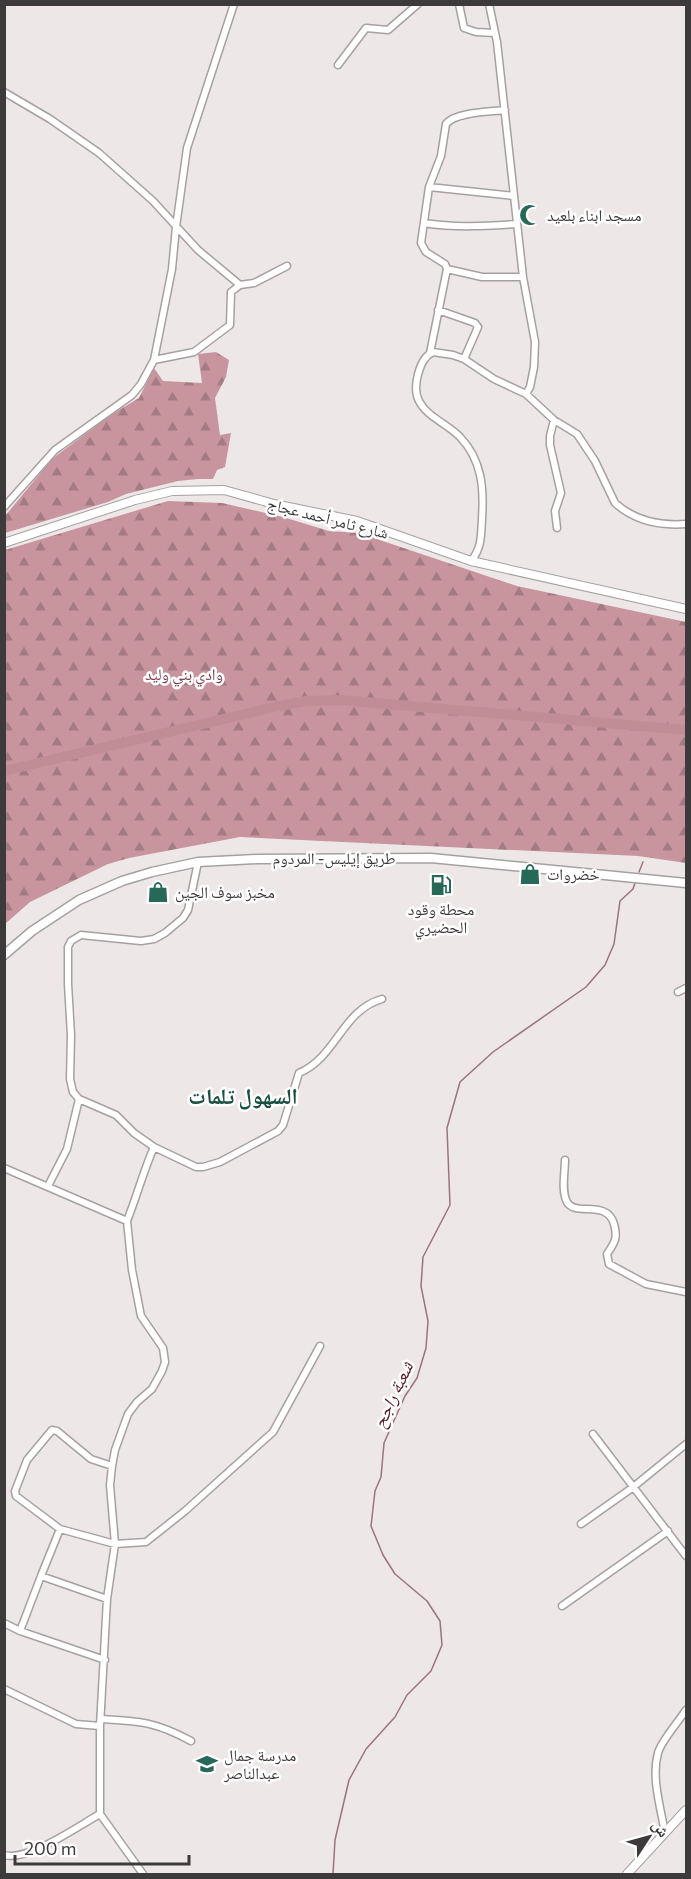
<svg xmlns="http://www.w3.org/2000/svg" width="691" height="1879" font-family="Commissioner,'Noto Naskh Arabic',sans-serif">
	<style>
		.forest { fill: url(#forest-firs) }
		.lines { fill: none; stroke-linecap: round; stroke-linejoin: round }
		.stream { stroke: #99747b; stroke-width: 1.5 }
		.river { stroke: #c08d97; stroke-width: 10 }
		.minor-casing { stroke: #a7a0a1; stroke-width: 9 }
		.major-casing { stroke: #a7a0a1; stroke-width: 10 }
		.highway-casing { stroke: #a7a0a1; stroke-width: 11 }
		.minor { stroke: #fff; stroke-width: 6 }
		.major { stroke: #fff; stroke-width: 8 }
		.highway { stroke: #fff; stroke-width: 8 }
		.labels { text-anchor: middle; stroke-width: 5; stroke-linejoin: round; paint-order: stroke }
		.poi-label { font-size: 16px; fill: #3d3a3b; stroke: #fff; text-anchor: start }
		.street-label { font-size: 16px; fill: #3d3a3b; stroke: #fff }
		.park-label { font-size: 16px; fill: #7e3c4b; stroke: #fff }
		.water-label { font-size: 18px; font-style: italic; fill: #581a2c; stroke: #fff }
		.district-label { font-size: 22px; font-weight: bold; fill: #1b4f42; stroke: #fff }
	</style>
	<defs>
		<pattern id="forest-firs" width="22" height="20" patternUnits="userSpaceOnUse" patternTransform="scale(1.5)"><rect width="22" height="20" fill="#c8959f"/><path d="M5 1l3.5 6h-7zM16 11l3.5 6h-7z" fill="#a47b83"/></pattern>
	</defs>
	<rect width="100%" height="100%" fill="#eee7e8"/>
	<!-- forest -->
	<path class="forest" d="M216,352L229,360L226,377L215,398L220,435L231,433L225,467L217,470L213,479H198L178,481L126,494L108,502L5,533V516L52,459L109,416L139,398L154,368L163,381L202,383L198,354Z
		M168,501L222,503L283,517L329,531L359,533L517,586L686,622V863L638,856L240,837L129,858L108,864L30,902L5,924V550Z"/>
	<g class="lines">
		<!-- stream -->
		<path class="stream" d="M639,872L643,862
			M333,1874L335,1840L349,1780L366,1749L395,1717L407,1695L431,1671L442,1645L440,1621L427,1601L395,1574L383,1555L371,1526L375,1491L381,1477L384,1443L405,1396L417,1378L426,1348L428,1321L421,1286L423,1257L450,1205L447,1128L460,1082L493,1052L586,987L605,965L614,944L620,901L633,889L635,883"/>
		<!-- river -->
		<path class="river" d="M4,771L274,707L306,701L341,700L686,730"/>
		<defs>
			<path id="minor" d="M459,4L464,28L476,32L495,33
				M489,4L497,42L523,277L535,342L534,367L530,387L526,394
				M338,65L366,28L388,30L418,4
				M4,92L50,119L99,153L153,201L198,250L240,285
				M429,187L514,196
				M424,223C455,228 486,226 517,224
				M447,269L482,277H523
				M438,310L475,323L478,327L464,359
				M430,353L447,269L445,264L426,252L421,243L429,187L441,156L446,124C455,112 490,112 505,110
				M154,360L194,352L230,325L231,292L240,285L254,283L287,266
				M554,420L550,436V445L561,493L555,511L557,528
				M4,507L55,450L132,395L141,384L154,360L172,269L176,227L187,148L234,4
				M471,561C482,548 481,535 482,518C484,488 482,460 460,437C448,424 427,417 419,401C412,388 419,358 433,352L453,355L464,359L494,379L526,394L554,420L577,434L595,461L615,503C635,521 660,526 686,524
				M198,862L188,910L183,918L165,933L154,939L141,941L81,935L71,941L68,947V984L71,1035L70,1079L73,1092L79,1099L116,1115L134,1133L154,1147L196,1167H203L220,1162L278,1131L283,1125L299,1073C336,1058 342,1010 382,999
				M678,992L686,988
				M565,1160C565,1172 561,1191 567,1202C575,1217 607,1199 614,1224C618,1238 615,1242 607,1254L609,1264L646,1284L686,1292
				M4,1168L127,1221L132,1270L141,1316L163,1348L165,1362L162,1371L152,1389L137,1402L128,1414L115,1450L112,1466L110,1485L115,1544L107,1599L100,1726V1814L143,1874
				M48,1186L67,1149L79,1099
				M127,1221C137,1196 143,1172 154,1147
				M593,1434L686,1556
				M112,1466L91,1459L57,1431L52,1430L27,1460L15,1491L16,1496L60,1529L115,1544L146,1542L185,1511L273,1432L320,1346
				M581,1524L632,1488L686,1444
				M41,1576L60,1529
				M562,1606L668,1531
				M4,1623L20,1631
				M105,1660L20,1631L41,1576L107,1599
				M4,1689L76,1724L100,1726
				M101,1719C140,1721 156,1722 191,1741
				M665,1833C661,1809 651,1778 658,1753C661,1741 679,1721 686,1710
				M4,1855C28,1862 78,1826 100,1814"/>
			<path id="major" d="M4,543L135,500L172,491L224,490L274,504L357,521L471,561L686,609
				M627,1874L686,1810"/>
			<path id="highway" d="M4,955L32,931L79,900L122,881L152,872L198,862L258,859L431,858L686,883"/>
		</defs>
		<!-- minor casing -->
		<use href="#minor" class="minor-casing"/>
		<!-- major casing -->
		<use href="#major" class="major-casing"/>
		<!-- highway casing -->
		<use href="#highway" class="highway-casing"/>
		<!-- minor -->
		<use href="#minor" class="minor"/>
		<!-- major -->
		<use href="#major" class="major"/>
		<!-- highway -->
		<use href="#highway" class="highway"/>
	</g>
	<!-- icons -->
	<defs>
		<symbol id="mosque-bare" viewBox="-9 -9 18 18"><path d="M3.5-4.9A6 6 0 1 0 3.5 4.9A5 5 0 1 1 3.5-4.9Z" fill="#276959" stroke="#fff" stroke-width="2.5" paint-order="stroke"/></symbol>
		<symbol id="shop-bare" viewBox="-9 -9 18 18"><path d="M-5-2.5h2.3a2.7 3.5 0 0 1 5.4 0H5L5.5 6h-11ZM-1.5-2.5h3a1.5 2.3 0 0 0-3 0Z" fill="#276959" stroke="#fff" stroke-width="2.5" paint-order="stroke"/></symbol>
		<symbol id="fuel-bare" viewBox="-9 -9 18 18"><path d="M-5.5-6h7V0h2V4h1.3V-2.5L3-4.5l.8-.8L6-3V5H2.5V1h-1V6h-7ZM-4.2-4.7v3.2H.2V-4.7Z" fill="#276959" stroke="#fff" stroke-width="2.5" paint-order="stroke"/></symbol>
		<symbol id="school-bare" viewBox="-9 -9 18 18"><path d="M0-5L7-2L0 1L-7-2ZM-4 1L0 2.5L4 1V4Q0 6-4 4Z" fill="#276959" stroke="#fff" stroke-width="2.5" paint-order="stroke"/></symbol>
	</defs>
	<g fill-rule="evenodd">
		<use href="#mosque-bare" x="515" y="200" width="30" height="30"/>
		<use href="#shop-bare" x="515" y="859" width="30" height="30"/>
		<use href="#fuel-bare" x="426" y="870" width="30" height="30"/>
		<use href="#shop-bare" x="143" y="877" width="30" height="30"/>
		<use href="#school-bare" x="192" y="1749" width="30" height="30"/>
	</g>
	<g class="labels">
		<!-- poi labels -->
		<g class="poi-label">
			<text x="547" y="221">مسجد ابناء بلعيد</text>
			<text x="547" y="880">خضروات</text>
			<text x="175" y="898">مخبز سوف الجين</text>
			<text x="441" y="915" text-anchor="middle">محطة وقود<tspan x="441" dy="18">الحضيري</tspan></text>
			<text x="224" y="1761">مدرسة جمال<tspan x="224" dy="18">عبدالناصر</tspan></text>
		</g>
		<!-- street labels -->
		<g class="street-label">
			<text transform="translate(328 518) rotate(14)" y="6">شارع ثامر أحمد عجاج</text>
			<text x="334" y="864">طريق إيليس- المردوم</text>
		</g>
		<!-- park labels -->
		<g class="park-label">
			<text x="184" y="680">وادي بني وليد</text>
		</g>
		<!-- water labels -->
		<g class="water-label">
			<text transform="translate(393 1395) rotate(-65)" y="6">شعبة راجح</text>
		</g>
		<!-- district labels -->
		<g class="district-label">
			<text x="243" y="1104">السهول تلمات</text>
		</g>
	</g>
	<!-- border -->
	<rect width="691" height="1879" fill="none" stroke="#3d3a3b" stroke-width="12"/>
	<!-- north arrow -->
	<g transform="translate(649 1837) rotate(54)" stroke="#ffffff" stroke-width="4.5" paint-order="stroke">
	<path d="M0-4.5L10 22L0 15L-10 22Z" fill="#3d3a3b"/>
	<text y="-9" font-size="16" font-weight="bold" text-anchor="middle" fill="#3d3a3b">ش</text>
	</g>
	<!-- scale -->
	<path d="M15 1855v9h174v-9" fill="none" stroke="#3d3a3b" stroke-width="3"/>
	<text x="24" y="1855" font-size="18" fill="#3d3a3b" stroke="#ffffff" stroke-width="4.5" paint-order="stroke">200 m</text>
</svg>
